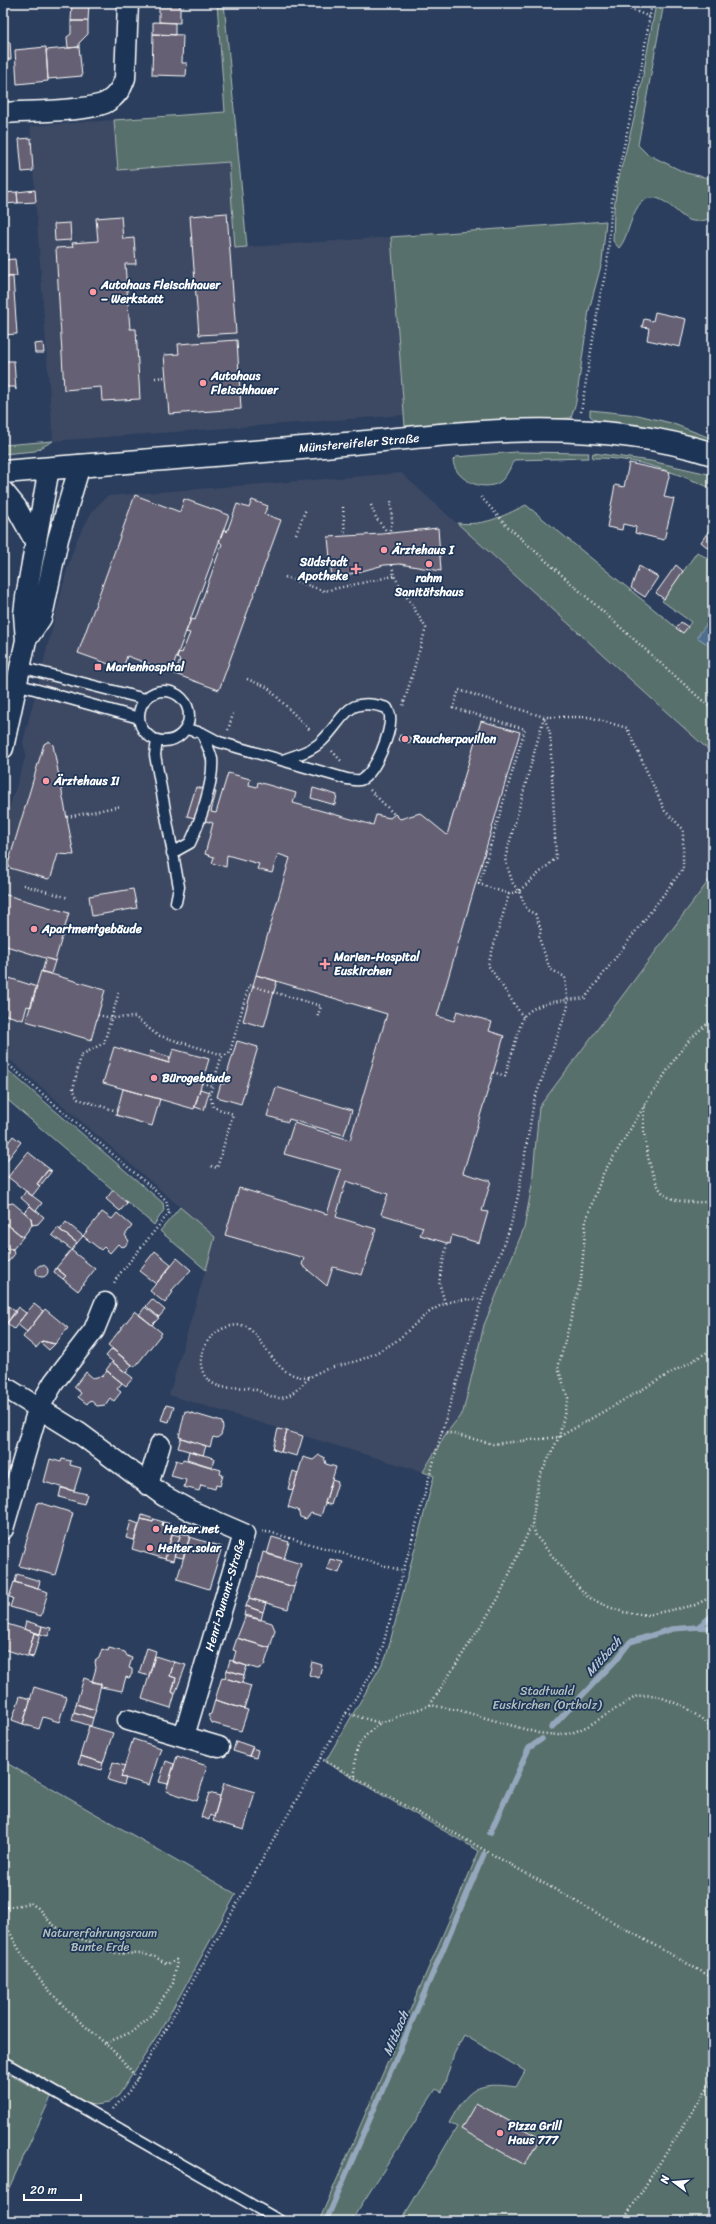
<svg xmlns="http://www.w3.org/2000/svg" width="716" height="2224" font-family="Sriracha,sans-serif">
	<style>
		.built { fill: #3c4864 }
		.green { fill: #58706c; stroke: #acb8b6 }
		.water { fill: #4f6d8f; stroke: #95a7bc }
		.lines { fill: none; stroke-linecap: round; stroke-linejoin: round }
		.stream { stroke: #95a7bc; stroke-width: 5.5 }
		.building { fill: #656073; stroke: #fff }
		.lane-casing { stroke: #fff; stroke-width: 13 }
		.street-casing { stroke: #fff; stroke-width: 23 }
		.secondary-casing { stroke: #fff; stroke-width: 25 }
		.path { stroke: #fff; stroke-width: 2.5; stroke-dasharray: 1 3; stroke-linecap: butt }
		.lane { stroke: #1d3557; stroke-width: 10 }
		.street { stroke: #1d3557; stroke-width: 20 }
		.secondary { stroke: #1d3557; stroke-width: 22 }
		.poi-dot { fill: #ff9aa2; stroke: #1d3557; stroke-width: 1.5 }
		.labels { text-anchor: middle; stroke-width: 3.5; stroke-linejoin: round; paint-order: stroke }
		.poi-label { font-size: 12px; font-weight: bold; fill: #fff; stroke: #1d3557; text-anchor: start }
		.street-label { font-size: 12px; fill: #fff; stroke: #1d3557 }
		.park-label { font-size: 12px; fill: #b4bfbd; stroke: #1d3557 }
		.water-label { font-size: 13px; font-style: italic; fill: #b9c5d2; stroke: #1d3557 }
	</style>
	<rect width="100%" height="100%" fill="#2b3e5d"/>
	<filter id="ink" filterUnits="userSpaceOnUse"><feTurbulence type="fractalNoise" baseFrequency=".025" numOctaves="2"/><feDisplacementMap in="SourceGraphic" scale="8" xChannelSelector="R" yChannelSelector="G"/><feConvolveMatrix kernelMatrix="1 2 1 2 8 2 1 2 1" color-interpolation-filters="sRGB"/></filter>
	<g filter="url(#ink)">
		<!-- built -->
		<path class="built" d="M225,112L236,248L391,237L404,415L53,441L30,126Z
			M401,473L713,754V875L539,1107L532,1185L524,1228L484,1325L463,1412L445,1435L423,1472L169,1395L215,1237L3,1054V828L26,755L23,742L68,566L77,539L93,510L107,496Z"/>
		<!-- green -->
		<path class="green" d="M217,3H224L247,247L235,248L229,162L118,170L114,120L225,112Z
			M656,3H664L638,145L647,154L686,173L713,179V218C705,220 697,223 689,220C675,214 661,189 643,201C631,210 629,237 619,248L613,241L614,209L617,185L638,103Z
			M606,221L602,262L589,310L576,402L571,418L405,427L391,237Z
			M590,410L638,415L671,423L713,439V443L652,428L596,421L590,416Z
			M53,441L35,451L3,454V445Z
			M516,452L589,453L588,458L514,460C510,468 505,481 496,484C479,491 454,478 453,460L456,457Z
			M593,453L651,461L713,475V489C674,472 636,457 592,458Z
			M526,505L683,633L691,622L662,601L697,552L713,562V625L708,622L698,637L713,648V754L457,523C485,526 501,517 526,505Z
			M713,875V2221H401L457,2127L449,2123C468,2089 476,2081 516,2087L525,2071L464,2035L454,2054L442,2092L436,2089L351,2221H319L479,1851L325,1762L386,1657L434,1476L423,1472L445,1435L463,1412L484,1325L524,1228L532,1185L539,1107Z
			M3,1066L163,1203L164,1210L154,1225L3,1096Z
			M180,1207L215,1237L206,1270L160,1231Z
			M3,1761L236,1894L158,2035L119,2095L109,2103L95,2105L88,2104L3,2056Z
			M3,2071L51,2097L3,2201Z"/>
		<!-- water -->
		<path class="water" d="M708,622L713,625V648L697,637Z"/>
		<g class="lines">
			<!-- stream -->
			<path class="stream" d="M698,1627L713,1615
				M551,1728L616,1660L630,1642L672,1629L698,1627L713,1628
				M490,1833L529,1748L542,1739
				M326,2221L484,1854"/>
		</g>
		<!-- building -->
		<path class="building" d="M159,3H180V23L159,22Z
			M72,4H89L88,21H71Z
			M71,21H88V34L79,43V47L68,48L67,37L71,34Z
			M153,22L175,23V35L153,34Z
			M153,34L183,35L182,63H187L186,76L152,75Z
			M3,42H10L11,59L3,60Z
			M46,47L48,81L17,84L15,50Z
			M79,47L82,76L48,79L46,50Z
			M31,138L33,171L22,172L19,139Z
			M35,190L36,202L18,203L17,192Z
			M17,192L18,203L3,204V193Z
			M227,213L236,333L199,335L190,216Z
			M121,216L123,239L134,238L136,264H125L130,329H136L140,399L102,401L101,387L64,390L56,248L73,247L72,243L98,241L96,218Z
			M70,223L71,240L55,241L54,224Z
			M15,259L17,276L3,277V260Z
			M3,277H13L17,334L3,335Z
			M655,312L686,319L680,347L647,340L649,328L642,327L644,319L653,321Z
			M237,340L241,409L169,414L164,355L179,354L178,344Z
			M43,343L44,353H35L34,344Z
			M3,361H14L16,390L15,387H3Z
			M629,463L670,472L664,497L674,499L664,540L635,533L636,527L623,524L622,530L607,527L615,485L624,487Z
			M135,495L180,512L184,499L229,515L171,672L127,656L123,669L78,653Z
			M252,500L268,506L264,514L281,520L219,690L175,674L180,660L177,658L179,652L182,653L190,633L186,632L191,619L195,620L222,544L219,541L224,529L227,532L237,504L249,508Z
			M438,528L441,571L400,564L384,565L332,579L328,537L382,534Z
			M710,529L713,531V552L701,542Z
			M676,565L683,571L664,599L656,593Z
			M639,566L658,577L645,597L631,588Z
			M681,622L688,627L683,633L676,628Z
			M481,721L520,732L437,1016L454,1021L457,1011L492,1022L489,1031L504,1036L463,1173L491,1181L482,1211L488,1212L479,1243L452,1235L450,1244L420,1235L423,1227L381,1214L388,1194L346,1181L336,1217L376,1229L362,1275L333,1267L327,1286L302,1265L304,1258L225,1235L239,1188L327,1214L341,1170L284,1154L294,1123L350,1140L387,1014L256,975L290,858L278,854L272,873L257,869L259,864L227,855L226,867L212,863L214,857L205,854L213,823L187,816L196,787L216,792L211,812L216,813L228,773L250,779L249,785L257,787L258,782L296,793L293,803L373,825L376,815L390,818L395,814L400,819L420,813L447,835Z
			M400,735L412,738L410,743L398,740Z
			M49,741L53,745L74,855L58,854L51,877L48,879L10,868L8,864L44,744Z
			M313,788L337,795L335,805L311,798Z
			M133,889L137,908L92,916L89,896Z
			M3,894L69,913L55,961L3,945Z
			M46,958L55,961L51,974L42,972Z
			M41,971L105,990L91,1040L26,1021Z
			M256,975L277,981L264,1027L243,1021Z
			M3,976L37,987L31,1007L27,1006L23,1020L3,1014Z
			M237,1041L258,1047L241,1104L217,1097L221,1083L224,1084Z
			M114,1047L169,1063L173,1049L209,1059L194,1109L103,1083Z
			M150,1051L170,1057L169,1063L149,1057Z
			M276,1087L352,1110L344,1135L289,1119L288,1122L267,1116Z
			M123,1089L160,1099L152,1126L116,1115Z
			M200,1089L209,1092L204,1110L195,1107Z
			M13,1136L21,1142L5,1163L3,1161V1149Z
			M28,1152L52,1171L48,1170L37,1184L40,1186L32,1196L8,1177Z
			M48,1170L51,1172L40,1186L37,1184Z
			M113,1190L127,1203L120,1211L106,1199Z
			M26,1191L42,1203L36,1211L21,1198Z
			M13,1203L31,1218L32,1225L23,1237L3,1221V1208L7,1204Z
			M30,1206L44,1217L38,1224L32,1225L31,1218L24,1212Z
			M102,1212L112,1219L117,1213L132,1226L125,1235L129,1241L125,1246L121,1247L118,1244L110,1253L104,1247L101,1250L83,1236Z
			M3,1221L23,1237L13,1249H6L3,1247Z
			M66,1222L83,1236L77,1243L60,1230Z
			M58,1228L77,1243L72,1250L52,1235Z
			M3,1247L6,1249H13L14,1255L8,1262L3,1258Z
			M71,1250L95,1269L78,1291L63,1279L66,1276L56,1268Z
			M155,1251L172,1265L156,1284L139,1271Z
			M177,1258L191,1270L171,1291L173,1292L165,1303L150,1291Z
			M36 1271a6 6 0 1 1 12 0a6 6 0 1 1-12 0Z
			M56,1268L66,1276L63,1279L54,1272Z
			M152,1299L165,1310L159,1317L146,1306Z
			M3,1302L16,1312L3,1328Z
			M34,1304L43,1311L27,1332L17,1324Z
			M18,1307L26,1313L14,1329L7,1323Z
			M145,1307L159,1318L152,1325L139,1315Z
			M45,1309L68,1328L55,1344L42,1341L36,1348L23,1337Z
			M135,1311L162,1333L135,1367L108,1345Z
			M42,1341L55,1344L49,1350L41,1343Z
			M112,1349L132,1365L126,1373L106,1356Z
			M112,1362L133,1378L126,1386L106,1370Z
			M107,1371L122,1383L117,1389L121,1392L114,1401L110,1398L105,1405L97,1406L90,1400L87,1404L78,1397L81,1393L74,1387L86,1372L93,1378L101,1376L102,1377Z
			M166,1405L174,1407L169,1422L161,1420Z
			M185,1411L222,1422L223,1428L221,1435L217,1438L213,1437L210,1447L179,1437Z
			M278,1429L287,1431L281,1452L273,1449Z
			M287,1431L303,1436L297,1456L281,1452Z
			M181,1438L206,1446L203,1455L178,1448Z
			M189,1451L214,1458L212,1467L187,1459Z
			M319,1455L324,1457L326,1464L336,1467L321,1516L311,1513L306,1519L300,1517L298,1510L288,1507L303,1457L313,1460Z
			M50,1459L61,1462L62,1459L71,1461L70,1465L81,1468L74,1491L44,1482Z
			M183,1459L221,1470L220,1474L223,1475L220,1486L216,1485L215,1489L201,1485L199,1491L184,1487L186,1480L171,1476L176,1460L182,1462Z
			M293,1471L298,1473L293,1490L288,1489Z
			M332,1480L338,1482L331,1505L325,1503Z
			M61,1488L87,1494L84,1504L59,1497Z
			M38,1502L73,1513L55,1575L19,1566Z
			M142,1515L154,1519L153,1522L141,1519Z
			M141,1519L153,1522L154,1519L163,1522L162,1525L174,1528L165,1559L132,1549Z
			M131,1521L139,1524L134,1540L126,1538Z
			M163,1522L175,1525L174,1528L162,1525Z
			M181,1533L190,1536L183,1558L174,1556Z
			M172,1534L180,1536L173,1561L165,1559Z
			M190,1537L222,1547L209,1589L177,1579Z
			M272,1537L289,1542L284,1559L267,1554Z
			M263,1552L301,1564L294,1587L257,1576Z
			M330,1559L343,1562L339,1573L327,1569Z
			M17,1574L40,1581L38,1589L15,1582Z
			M257,1576L294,1587L288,1609L249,1598Z
			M14,1582L48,1592L41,1616L10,1607L13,1598L9,1597Z
			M249,1598L266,1603L263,1612L246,1606Z
			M246,1606L263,1612L261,1620L244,1616Z
			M246,1615L272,1623L275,1630L270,1648L237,1638Z
			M26,1621L42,1626L40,1634L24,1629Z
			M7,1624L40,1634L34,1633L28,1655L33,1658L3,1649V1636Z
			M42,1626L51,1628L48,1636L40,1634Z
			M34,1633L40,1635L33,1657L28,1655Z
			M237,1638L270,1648L264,1666L258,1669L233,1662L236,1651L233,1650Z
			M109,1648L125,1652L127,1656L132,1658L129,1668L132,1669V1674L129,1678L126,1677L122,1691L101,1687V1684L92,1682L96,1668L95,1661L99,1658L102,1649L108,1651Z
			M147,1648L156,1651L149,1676L139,1673Z
			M155,1656L174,1662L170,1676L176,1678L172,1692L175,1694L171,1708L142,1699Z
			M230,1660L247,1666L244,1675L227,1670Z
			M174,1662L186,1665L175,1694L172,1692L176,1678L170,1676Z
			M312,1662L322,1665L319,1678L309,1675Z
			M227,1670L244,1675L242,1683L225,1678Z
			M222,1677L251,1686L244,1709L215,1700Z
			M84,1678L101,1684L95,1710L76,1704Z
			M34,1687L67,1697L59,1722L43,1717L39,1729L23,1724Z
			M20,1696L31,1699L23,1724L12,1720Z
			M215,1700L248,1710L241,1731L212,1723L208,1715L211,1714Z
			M76,1704L96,1710L93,1718L74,1712Z
			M74,1712L93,1718L91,1726L72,1720Z
			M89,1726L113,1733L103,1763L80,1756Z
			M133,1739L161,1748L149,1785L121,1777Z
			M236,1741L253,1747L249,1756L233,1751Z
			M252,1748L258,1750L256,1758L249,1756Z
			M81,1756L103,1763L101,1770L78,1763Z
			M177,1756L207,1766L197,1801L166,1791Z
			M166,1761L174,1764L168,1784L159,1782Z
			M113,1762L125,1766L121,1777L126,1778L124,1785L108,1780Z
			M224,1783L255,1792L244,1830L213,1821Z
			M209,1793L220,1796L214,1817L210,1815L209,1820L201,1817Z
			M476,2103L540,2138L525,2165L461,2129Z"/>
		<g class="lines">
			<defs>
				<path id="lane" d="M20,667L145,699
					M16,684L139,718
					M139 716a25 25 0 1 1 50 0a25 25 0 1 1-50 0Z
					M186,729L202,733L219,742L347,779C350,779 356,781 360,780C375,775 392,731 390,716C390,714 388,710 387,708C346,695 346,717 322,741C312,751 296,755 283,760
					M157,740L155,755L179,887L176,902
					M172,853L190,843C200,822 214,782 212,759C210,750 205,741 202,733
					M3,2062L280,2221"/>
				<path id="street" d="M3,113C26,111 89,112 107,102C117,96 122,88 125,78L128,3
					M3,491L16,507L36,543
					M26,640L41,618L44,607L58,539L80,465
					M3,748L26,640L24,614L26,597L49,468
					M3,1386L79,1433L164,1496L191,1511L244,1534L184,1736
					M148,1485L160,1445
					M3,1529L38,1409L54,1382L94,1330L105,1303
					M128,1720L219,1747"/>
				<path id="secondary" d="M3,472C107,463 211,456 314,447C446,435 584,413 713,454"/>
			</defs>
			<!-- lane casing -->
			<use href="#lane" class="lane-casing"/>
			<!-- street casing -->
			<use href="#street" class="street-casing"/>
			<!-- secondary casing -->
			<use href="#secondary" class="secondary-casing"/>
			<!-- path -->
			<path class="path" d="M615,3L650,17
				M155,378L166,377
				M581,412L600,296L607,267L612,200L641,69L652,3
				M481,497L507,526L713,710
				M371,505L376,518L389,534
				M343,507L345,535
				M296,534L306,509
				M389,534L392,522L391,499
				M392,565L394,576L426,628L403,706
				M285,577L324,591L394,576
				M247,679L267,687L311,731
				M228,730L234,711
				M332,751L342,762
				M370,790L394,814
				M67,817L121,806
				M23,885L69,898
				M98,1015L111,1018L135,1017L157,1035L223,1055
				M523,1017L488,965L509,894L519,891L556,858L550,733L544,717
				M713,1020C688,1036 673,1061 657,1087C653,1092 647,1099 645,1105C640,1124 649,1182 665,1195C678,1204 698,1202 713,1202
				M3,1060L166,1200L169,1213L118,1276L113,1285
				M493,1072L505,1076L523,1017C538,1000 564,1001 585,998L683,869V829L665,811L627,728L589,717H544L459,690L453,708L525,729L479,884L509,894
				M202,1083L213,1086
				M645,1105L603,1174L586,1220L581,1280L558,1368L568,1398L559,1437L539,1478L532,1523L536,1536L571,1579L588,1597L606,1606L623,1612L647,1615L695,1605L713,1596
				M117,1111L78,1099L73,1089L81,1055L104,1043L119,992
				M211,1166L217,1168L233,1114L213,1107L210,1094L221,1058L230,1052L249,985L321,1006L317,1018
				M445,1303L439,1282L447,1243
				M309,1377C274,1379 269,1343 246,1326C206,1319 186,1369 214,1384C226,1391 240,1385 253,1389C262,1391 272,1399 281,1398C295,1396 304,1380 315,1374C332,1365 350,1365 367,1357C376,1353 387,1347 396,1341C413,1328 426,1310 447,1303C459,1299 470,1299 482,1299
				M442,1431L493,1444L559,1437L713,1349
				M262,1532H269L403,1571
				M430,1705L498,1599L532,1524
				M346,1713L380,1723L430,1705L458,1710L538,1733L558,1735L572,1733L588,1726L637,1696L655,1695L685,1707L713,1727
				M320,1758L713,1978
				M355,1776C354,1747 358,1741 380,1723
				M3,1908L30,1903L38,1908L51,1923L66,1934L93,1943L112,1953L143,1954L155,1957L167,1964L176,1960L177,1961L173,1983L154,2012L134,2031L106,2043
				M3,1916C17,1955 48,1992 78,2020C102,2041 118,2052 137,2079
				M113,2109L129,2091L137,2079L346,1713L378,1663L442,1431L482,1299L510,1228L518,1196L534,1101L568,1007L565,977L550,969L539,938L541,930L535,914L527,910L519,891L513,884L505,859L544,717
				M623,2221L713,2079"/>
			<!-- lane -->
			<use href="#lane" class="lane"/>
			<!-- street -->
			<use href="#street" class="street"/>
			<!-- secondary -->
			<use href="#secondary" class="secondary"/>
		</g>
	</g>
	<!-- markers -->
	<g class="poi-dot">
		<circle cx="93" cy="292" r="4"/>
		<circle cx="203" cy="383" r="4"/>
		<circle cx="384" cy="550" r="4"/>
		<circle cx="429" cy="564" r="4"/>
		<path d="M354 563h4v4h4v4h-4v4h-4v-4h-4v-4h4z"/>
		<rect x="94" y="663" width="8" height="8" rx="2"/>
		<circle cx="405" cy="739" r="4"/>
		<circle cx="46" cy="781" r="4"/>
		<circle cx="34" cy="929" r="4"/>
		<path d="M323 958h4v4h4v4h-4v4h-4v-4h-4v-4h4z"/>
		<circle cx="154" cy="1078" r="4"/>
		<circle cx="156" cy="1529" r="4"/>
		<circle cx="150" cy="1548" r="4"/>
		<circle cx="500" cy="2133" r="4"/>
	</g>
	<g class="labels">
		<!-- poi labels -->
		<g class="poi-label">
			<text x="101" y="289">Autohaus Fleischhauer<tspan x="101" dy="14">– Werkstatt</tspan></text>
			<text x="211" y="380">Autohaus<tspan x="211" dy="14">Fleischhauer</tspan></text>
			<text x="392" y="554">Ärztehaus I</text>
			<text x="348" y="566" text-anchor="end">Südstadt<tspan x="348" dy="14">Apotheke</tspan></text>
			<text x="429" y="582" text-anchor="middle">rahm<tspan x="429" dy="14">Sanitätshaus</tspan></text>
			<text x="106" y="671">Marienhospital</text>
			<text x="413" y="743">Raucherpavillon</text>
			<text x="54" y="785">Ärztehaus II</text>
			<text x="42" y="933">Apartmentgebäude</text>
			<text x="334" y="961">Marien-Hospital<tspan x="334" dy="14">Euskirchen</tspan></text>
			<text x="162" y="1082">Bürogebäude</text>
			<text x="164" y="1533">Heiter.net</text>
			<text x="158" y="1552">Heiter.solar</text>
			<text x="508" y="2130">Pizza Grill<tspan x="508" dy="14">Haus 777</tspan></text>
		</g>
		<!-- street labels -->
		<g class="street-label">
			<text transform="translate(359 443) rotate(-5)" y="4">Münstereifeler Straße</text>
			<text transform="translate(225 1595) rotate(-74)" y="4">Henri-Dunant-Straße</text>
		</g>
		<!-- park labels -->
		<g class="park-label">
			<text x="547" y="1695">Stadtwald<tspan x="547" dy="14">Euskirchen (Ortholz)</tspan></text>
			<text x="100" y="1937">Naturerfahrungsraum<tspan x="100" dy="14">Bunte Erde</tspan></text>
		</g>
		<!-- water labels -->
		<g class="water-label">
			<text transform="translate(603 1656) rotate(-48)" y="5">Mitbach</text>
			<text transform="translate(395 2033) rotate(-67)" y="5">Mitbach</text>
		</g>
	</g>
	<!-- margin -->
	<rect width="716" height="2224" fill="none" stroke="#1d3557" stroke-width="16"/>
	<rect x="8" y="8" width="700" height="2208" fill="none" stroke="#fff" stroke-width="1.5" filter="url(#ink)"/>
	<!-- north arrow -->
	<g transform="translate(674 2182) rotate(286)" stroke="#1d3557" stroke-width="3" paint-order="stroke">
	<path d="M0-3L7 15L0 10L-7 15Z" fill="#ffffff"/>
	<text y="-6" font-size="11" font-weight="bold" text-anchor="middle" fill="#ffffff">N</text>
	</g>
	<!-- scale -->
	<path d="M24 2194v6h57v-6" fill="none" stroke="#ffffff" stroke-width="2"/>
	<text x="30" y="2194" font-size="12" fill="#ffffff" stroke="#1d3557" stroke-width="3" paint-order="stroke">20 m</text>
</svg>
